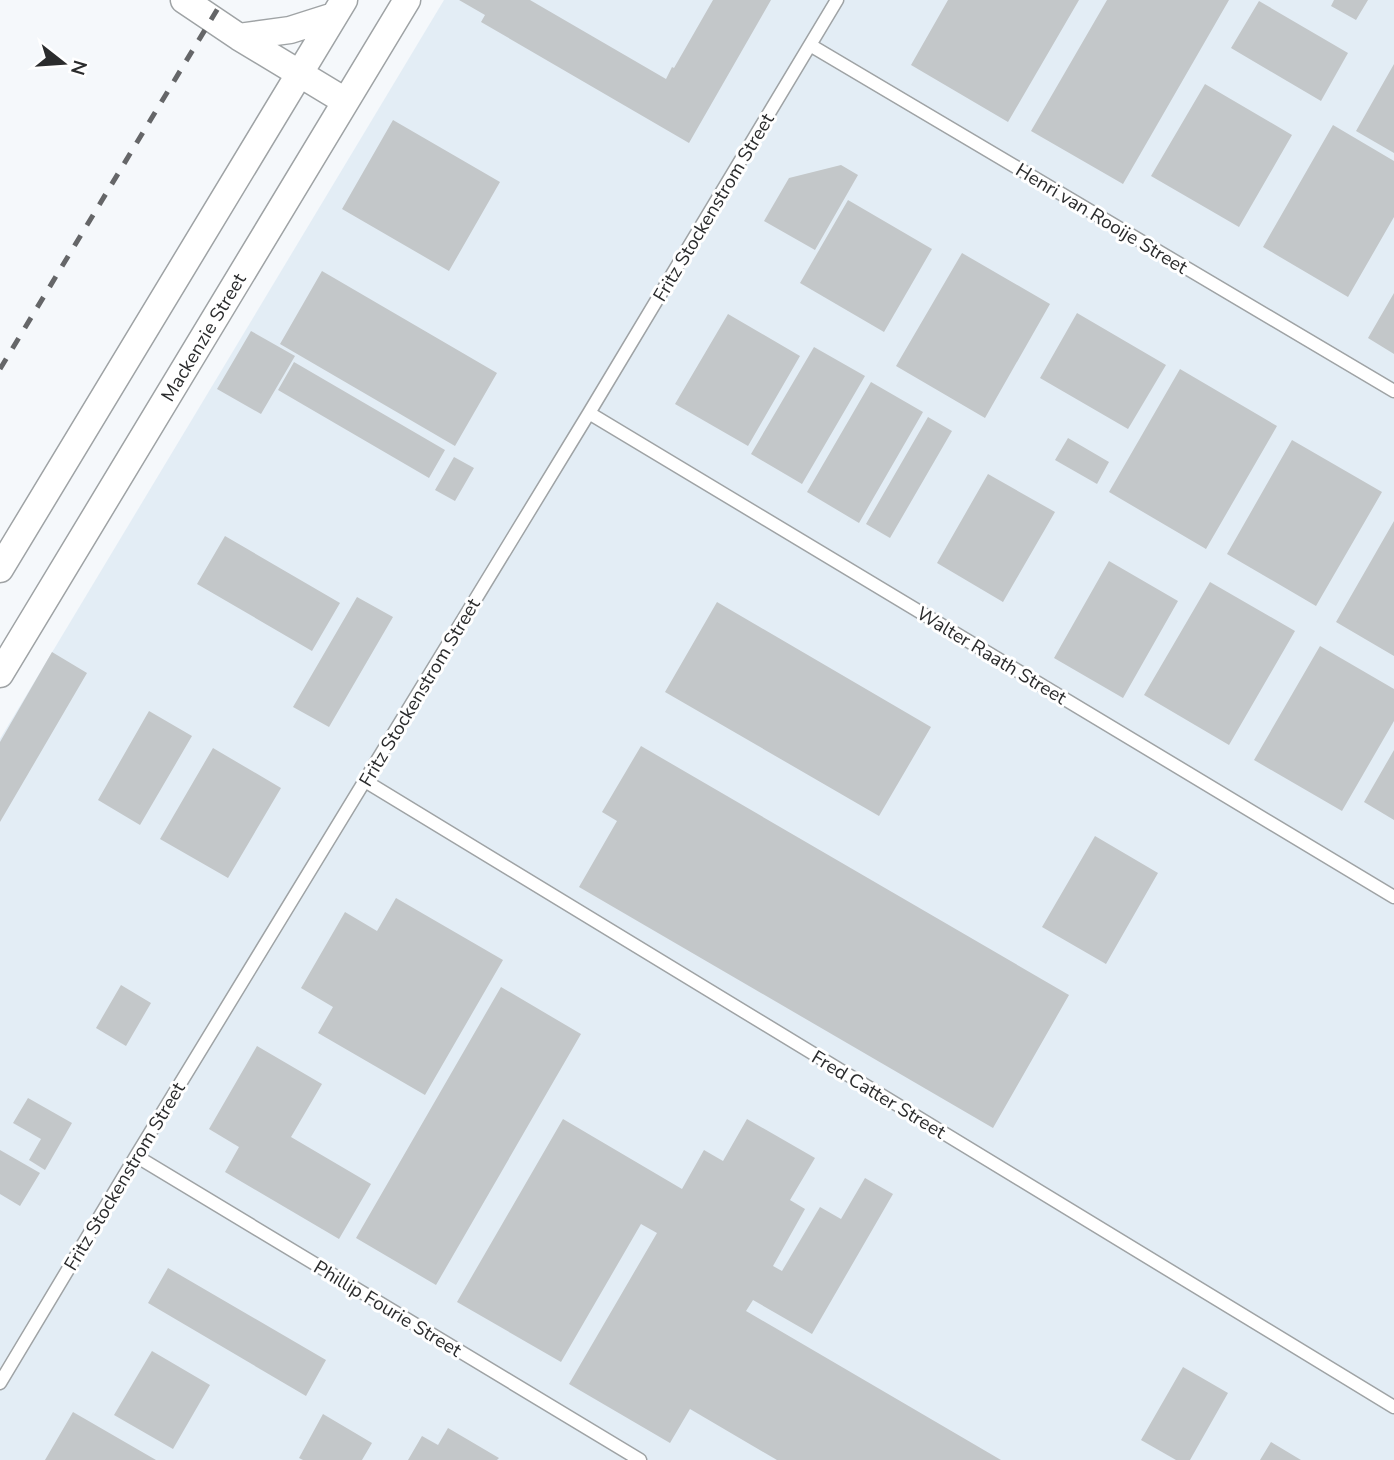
<svg xmlns="http://www.w3.org/2000/svg" width="1394" height="1460" font-family="'Nunito Sans',sans-serif">
	<style>
		.built { fill: #e3edf5 }
		.building { fill: #c3c7c9 }
		.lines { fill: none; stroke-linecap: round; stroke-linejoin: round }
		.service-casing { stroke: #9fa3a5; stroke-width: 15 }
		.minor-casing { stroke: #9fa3a5; stroke-width: 29 }
		.service { stroke: #fff; stroke-width: 12 }
		.minor { stroke: #fff; stroke-width: 26 }
		.rail { stroke: #656668; stroke-width: 5; stroke-dasharray: 12 12; stroke-linecap: butt }
		.labels { text-anchor: middle; stroke-width: 6; stroke-linejoin: round; paint-order: stroke }
		.street-label { font-size: 19px; fill: #2b2c2d; stroke: #fff }
	</style>
	<rect width="100%" height="100%" fill="#f5f8fb"/>
	<!-- built -->
	<path class="built" d="M444,0H1394V1460H0V739Z"/>
	<!-- building -->
	<path class="building" d="M459,0H530L666,79L672,67L674,68L713,0H771L689,143L481,22L485,15Z
		M948,0H1079L1008,122L911,65Z
		M1107,0H1229L1123,184L1031,131Z
		M1334,0H1368L1356,20L1331,6Z
		M1259,1L1348,53L1321,101L1231,48Z
		M1394,64V153L1356,131Z
		M1205,84L1292,135L1239,227L1151,176Z
		M393,120L500,182L449,271L342,209Z
		M1333,125L1394,161V217L1348,297L1263,247Z
		M841,165L858,175L815,250L764,221L789,178Z
		M848,200L932,249L884,332L800,283Z
		M962,253L1050,304L985,418L896,366Z
		M322,271L497,373L455,446L280,344Z
		M1394,293V354L1368,338Z
		M1077,313L1166,365L1128,429L1040,378Z
		M728,314L800,356L748,446L675,404Z
		M251,331L295,356L261,414L217,389Z
		M814,347L865,376L802,484L751,454Z
		M294,362L445,450L429,478L278,390Z
		M1180,369L1277,426L1206,549L1109,492Z
		M871,382L923,412L859,523L807,492Z
		M928,417L952,431L890,538L866,524Z
		M1068,438L1109,462L1097,484L1055,460Z
		M1292,440L1382,492L1316,606L1227,554Z
		M454,457L474,468L455,501L435,490Z
		M988,474L1055,512L1003,602L937,563Z
		M1394,521V656L1336,622Z
		M225,536L340,603L312,651L197,584Z
		M1109,561L1178,601L1123,698L1054,658Z
		M1210,582L1295,631L1229,745L1144,695Z
		M357,597L393,617L329,727L293,707Z
		M717,602L931,727L879,816L665,692Z
		M1320,646L1394,689V721L1342,811L1254,760Z
		M52,652L87,673L0,822V742Z
		M149,711L192,736L140,825L98,800Z
		M641,746L1069,995L993,1128L579,887L617,821L602,812Z
		M213,748L281,788L228,878L160,839Z
		M1394,750V820L1364,802Z
		M1095,836L1158,873L1106,964L1042,927Z
		M396,898L503,960L425,1095L318,1033L333,1007L301,988L345,912L377,931Z
		M121,985L151,1003L126,1046L96,1028Z
		M501,987L581,1034L436,1285L356,1238Z
		M257,1046L322,1084L291,1137L371,1184L339,1239L225,1172L239,1147L209,1129Z
		M28,1098L72,1123L45,1170L29,1160L41,1139L13,1123Z
		M563,1119L682,1189L704,1150L723,1161L747,1119L815,1158L790,1200L805,1209L773,1266L782,1271L820,1207L841,1219L865,1178L893,1194L812,1334L753,1300L746,1311L1001,1460H777L690,1409L670,1443L569,1384L657,1233L641,1224L561,1362L457,1302Z
		M0,1150L40,1173L20,1206L0,1194Z
		M168,1268L326,1360L306,1396L148,1303Z
		M152,1351L210,1385L173,1449L114,1415Z
		M1183,1367L1228,1393L1190,1460H1176L1141,1440Z
		M73,1412L156,1460H45Z
		M323,1414L372,1443L362,1460H303L299,1458Z
		M448,1428L499,1458L497,1460H408L422,1436L438,1445Z
		M1271,1442L1301,1460H1260Z"/>
	<g class="lines">
		<defs>
			<path id="service" d="M810,45L1394,391
				M589,413L1394,897
				M365,781L1394,1407
				M136,1156L640,1460
				M0,1383L136,1156L589,413L837,0"/>
			<path id="minor" d="M184,0L239,37L345,101
				M239,37L290,30L334,16
				M0,569L344,0
				M0,674L407,0"/>
		</defs>
		<!-- service casing -->
		<use href="#service" class="service-casing"/>
		<!-- minor casing -->
		<use href="#minor" class="minor-casing"/>
		<!-- service -->
		<use href="#service" class="service"/>
		<!-- minor -->
		<use href="#minor" class="minor"/>
		<!-- rail -->
		<path class="rail" d="M0,369L223,0"/>
	</g>
	<g class="labels">
		<!-- street labels -->
		<g class="street-label">
			<text transform="translate(713 207) rotate(-59)" y="7">Fritz Stockenstrom Street</text>
			<text transform="translate(1102 218) rotate(31)" y="7">Henri van Rooije Street</text>
			<text transform="translate(203 337) rotate(-59)" y="7">Mackenzie Street</text>
			<text transform="translate(992 655) rotate(31)" y="7">Walter Raath Street</text>
			<text transform="translate(419 692) rotate(-59)" y="7">Fritz Stockenstrom Street</text>
			<text transform="translate(879 1094) rotate(31)" y="7">Fred Catter Street</text>
			<text transform="translate(124 1176) rotate(-59)" y="7">Fritz Stockenstrom Street</text>
			<text transform="translate(388 1308) rotate(31)" y="7">Phillip Fourie Street</text>
		</g>
	</g>
	<!-- north arrow -->
	<g transform="translate(63 63) rotate(107)" stroke="#ffffff" stroke-width="5" paint-order="stroke">
	<path d="M0-5L12 26L0 18L-12 26Z" fill="#2b2c2d"/>
	<text y="-10" font-size="19" font-weight="bold" text-anchor="middle" fill="#2b2c2d">N</text>
	</g>
</svg>
